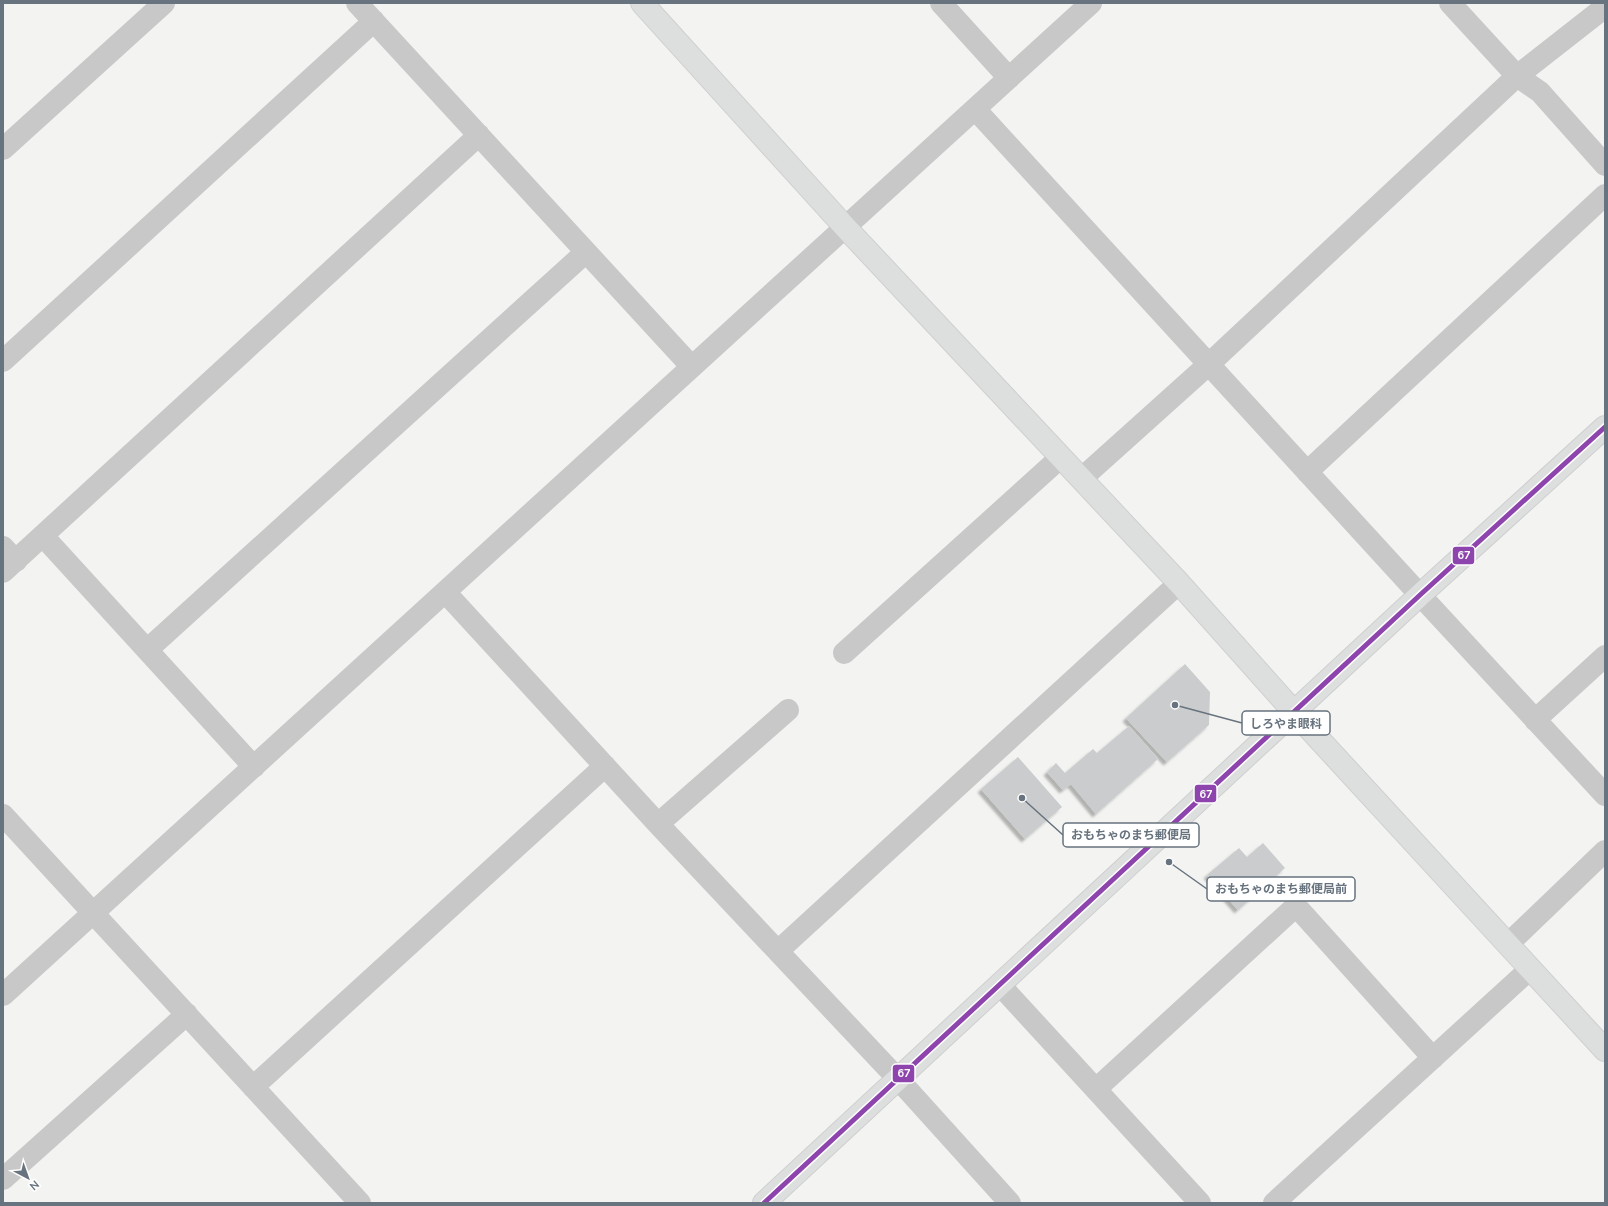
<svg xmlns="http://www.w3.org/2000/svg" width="1608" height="1206" font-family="'Nunito Sans','Noto Sans JP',sans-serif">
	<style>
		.building { fill: #cbcccd; filter: url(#shadow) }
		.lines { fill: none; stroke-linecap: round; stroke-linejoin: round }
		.secondary-casing { stroke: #cfcfd0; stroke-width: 24 }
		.street { stroke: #c8c8c9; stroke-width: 22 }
		.secondary { stroke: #dddede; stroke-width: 22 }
		.bus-1-casing { stroke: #fff; stroke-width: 8 }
		.bus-1 { stroke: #8e44ad; stroke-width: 5 }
		.leader { fill: none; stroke: #67737e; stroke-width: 1.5 }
		.callout-dot { fill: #67737e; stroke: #fff; stroke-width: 1.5 }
		.callout { fill: #fff; stroke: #67737e; stroke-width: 1.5 }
		.callout-label { font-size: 12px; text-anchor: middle; font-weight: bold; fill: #67737e }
		.line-badge { stroke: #fff; stroke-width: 1.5 }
		.badge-label { font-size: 11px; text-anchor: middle; font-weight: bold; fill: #fff }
	</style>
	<defs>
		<filter id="shadow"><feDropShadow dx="-3.5" dy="3.5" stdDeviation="1" flood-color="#0004"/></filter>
	</defs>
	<rect width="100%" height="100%" fill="#f3f3f2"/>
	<!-- building -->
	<path class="building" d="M1185,664L1210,692L1209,725L1167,762L1126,718Z
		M1129,726L1158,759L1096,814L1071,784L1063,790L1047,772L1056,763L1065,773L1093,749L1097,753Z
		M1018,757L1062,807L1025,839L981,789Z
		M1263,843L1285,868L1238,910L1207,875L1239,848L1247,857Z"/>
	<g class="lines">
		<defs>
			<path id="secondary" d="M642,3L845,227L1179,583L1294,712L1605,1050
				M764,1203L1420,595L1605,427"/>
		</defs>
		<!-- secondary casing -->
		<use href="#secondary" class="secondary-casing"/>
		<!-- street -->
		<path class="street" d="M357,3L692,367
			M941,3L1009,78
			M1450,3L1517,76L1540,92L1605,165
			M975,109L1420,595L1605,795
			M3,149L164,3
			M3,361L374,21
			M1307,472L1605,195
			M1081,479L1209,364L1517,76L1605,7
			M43,536L254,767
			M3,547L16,561
			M3,572L479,135
			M446,593L658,824L898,1079L1010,1203
			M147,650L586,252
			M844,653L1061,457
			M1535,720L1605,656
			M3,815L360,1203
			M658,824L788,710
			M1508,944L1605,851
			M778,951L1179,583
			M1000,985L1200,1203
			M3,995L1091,3
			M253,1087L605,766
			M1096,1089L1296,906L1433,1058
			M3,1179L187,1014
			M1274,1203L1530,969"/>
		<!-- secondary -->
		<use href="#secondary" class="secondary"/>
		<defs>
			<path id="bus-1" d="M764,1203L1420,595L1605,427"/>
		</defs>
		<!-- bus-1 casing -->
		<use href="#bus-1" class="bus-1-casing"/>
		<!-- bus-1 -->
		<use href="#bus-1" class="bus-1"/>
	</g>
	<!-- callouts -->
	<path class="leader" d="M1175 705L1242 723M1022 798L1063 835M1169 862L1207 889"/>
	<g class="callout-dot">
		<circle cx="1175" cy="705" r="4"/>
		<circle cx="1022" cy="798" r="4"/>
		<circle cx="1169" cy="862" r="4"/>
	</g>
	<g class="callout">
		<rect x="1242" y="711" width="88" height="24" rx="4"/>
		<rect x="1063" y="823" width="136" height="24" rx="4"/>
		<rect x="1207" y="877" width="148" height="24" rx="4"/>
	</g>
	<g class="callout-label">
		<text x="1286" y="728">しろやま眼科</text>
		<text x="1131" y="839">おもちゃのまち郵便局</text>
		<text x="1281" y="893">おもちゃのまち郵便局前</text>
	</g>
	<g class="line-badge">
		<rect x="1452" y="546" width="23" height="19" rx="4" fill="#8e44ad"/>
		<rect x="1194" y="784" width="23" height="19" rx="4" fill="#8e44ad"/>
		<rect x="892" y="1064" width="23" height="19" rx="4" fill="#8e44ad"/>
	</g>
	<g class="badge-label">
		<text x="1464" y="559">67</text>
		<text x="1206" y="798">67</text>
		<text x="904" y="1077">67</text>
	</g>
	<!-- border -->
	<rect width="1608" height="1206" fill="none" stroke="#67737e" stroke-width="8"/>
	<!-- north arrow -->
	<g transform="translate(28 1178) rotate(139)" stroke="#ffffff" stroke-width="3" paint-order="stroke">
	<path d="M0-3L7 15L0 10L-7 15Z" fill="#67737e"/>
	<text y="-6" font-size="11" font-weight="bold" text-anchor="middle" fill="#67737e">N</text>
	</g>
</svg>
